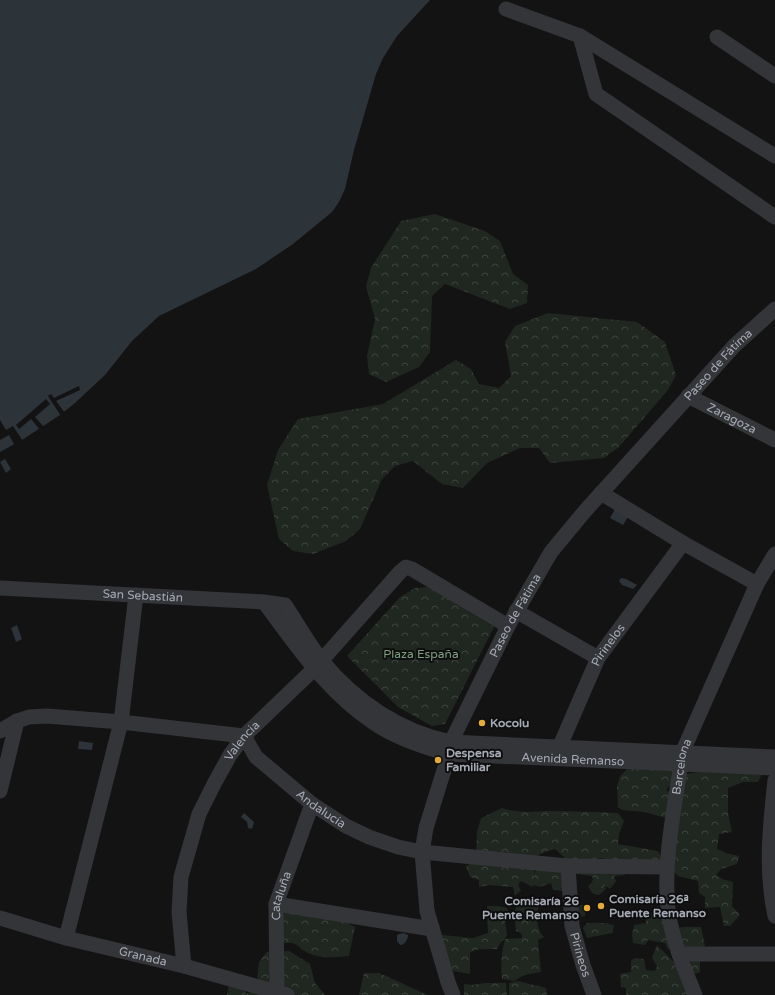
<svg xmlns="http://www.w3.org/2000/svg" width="775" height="995" font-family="'Varela Round',sans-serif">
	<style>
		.forest { fill: url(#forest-crowns) }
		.water { fill: #2c3339 }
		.pier { fill: #131314 }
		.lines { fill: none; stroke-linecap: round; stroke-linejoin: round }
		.minor { stroke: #343539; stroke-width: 15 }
		.poi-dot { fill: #e5ab3a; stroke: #0e0e0f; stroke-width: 1.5 }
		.labels { text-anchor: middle; stroke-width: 4; stroke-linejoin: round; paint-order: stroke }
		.street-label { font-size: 12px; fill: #a5aab4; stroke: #0e0e0f }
		.park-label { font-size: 12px; fill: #7d9e7f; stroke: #0e0e0f }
		.poi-label { font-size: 12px; font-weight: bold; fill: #a5aab4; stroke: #0e0e0f; text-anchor: start }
	</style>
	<defs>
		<pattern id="forest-crowns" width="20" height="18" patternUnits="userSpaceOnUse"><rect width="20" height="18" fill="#1f2720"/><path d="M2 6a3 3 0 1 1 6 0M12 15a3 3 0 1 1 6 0" fill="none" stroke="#3d443e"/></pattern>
	</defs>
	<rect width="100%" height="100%" fill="#131314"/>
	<!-- forest -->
	<path class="forest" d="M435,214L485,231L500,241L513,274L528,285L527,303L510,309L445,284L432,296L430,352L419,367L386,382L369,374L367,356L375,319L366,286L371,268L401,221Z
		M548,313L637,322L665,342L676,375L668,390L619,447L604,458L550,463L539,448H520L487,463L463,488L442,484L413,461L395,466L382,479L360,529L346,541L313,554L293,551L279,539L267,485L278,450L298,419L383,404L456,360L471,369L479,384L499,388L511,376L505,342L515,326Z
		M429,587L494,627L445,724L432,726L398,707L347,656L400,597L415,588Z
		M627,769L675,770L674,781L666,790L672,794L666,818L644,812L622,810L618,807L617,787L620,776Z
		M720,769L762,774L758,782H743L728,788V813L732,832L719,834L717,849L726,853L739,856L737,864L721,869L716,875L722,879L733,882L732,906L740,915L730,926H724L720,907L705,908V897L699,893L698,881L678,876L672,870L685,774Z
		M502,808C518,814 535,811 552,811C574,811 596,812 618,813L624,821L619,834L618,844L658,851L663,860L616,861L601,858L586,860L566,859L555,849L545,852L535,857L534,874L537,868H562L563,891L553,890L551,883L540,887L533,885V887L521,881L518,885L521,891L515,895L513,887L489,885L479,887V880L470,877L466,866L476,861L477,832L481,818Z
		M622,869L625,875L614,876L616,881L610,889L605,884L606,889L599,895L592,893L588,886L592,882L593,879L592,876L577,874L576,871Z
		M576,904L585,906L586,909L585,916L577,918Z
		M527,905L533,906L539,905C536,916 536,929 544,937L538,940L541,972L524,975L514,981L502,979C500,967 502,950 505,939L522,938L521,933L516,931L514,914L516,907Z
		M487,906H498L507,908L510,917L505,918L507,936L501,942L497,949H480L470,952V974L453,971L446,955L442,935L473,938L488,933Z
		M657,906L662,909L672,943L668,950L665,943L648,940L645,945L633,943L632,935L634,925L646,923V916L651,912L655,914Z
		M311,909L335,917L355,927L349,956C337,957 320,959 308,953C295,947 300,942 283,943V914Z
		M587,923H605L614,925L612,933L587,938L583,928Z
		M687,927H701L705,946L693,949L682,947L674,928Z
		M657,945L679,967L688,995H626V988L621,987L620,974L631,972V961L635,958L644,959L646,970L655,971L657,966L652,958Z
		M289,951L310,964L315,983L325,995H273L257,981L259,962L267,952Z
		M692,960L700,961V972C694,976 691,971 687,967Z
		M364,973H379L428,995H359Z
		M518,981L546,988L547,995H509V983Z
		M486,983H506L507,995H464V984L472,985Z
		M229,984L244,985L246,994L256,989L268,995H227Z"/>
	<!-- water -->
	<path class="water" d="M0,0H430L397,36L383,58L376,74L354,150L345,189L339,202L332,212L293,244L256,269L159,316L132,341L105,375L75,403L60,415L22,440L0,452Z
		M5,459L11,469L6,473L0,462Z
		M615,509L628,517L623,525L610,518Z
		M621,578L626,579L637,585L633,589L622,585L619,581Z
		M17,625L22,639L16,642L11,628Z
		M79,741L93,743L92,750L78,749Z
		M244,813L254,822L252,829L248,828L247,822L241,817Z
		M404,933L408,935C408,939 405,945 400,945L397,941V935L399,934Z"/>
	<!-- pier -->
	<path class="pier" d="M79,386L80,390L56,401L65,413L61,416L48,396L51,394L54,398Z
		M46,399L50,404L35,417L44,427L40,430L31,419L19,429L16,425Z
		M0,420L6,430L13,426L23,441L15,446L9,435L0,440Z"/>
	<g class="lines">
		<!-- minor -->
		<g class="minor">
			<path d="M506,9L580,36L775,156"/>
			<path d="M580,36L596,94L775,217"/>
			<path d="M717,37L775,76"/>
			<path id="s1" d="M688,396L775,440"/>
			<path d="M601,493L683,543L757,584"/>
			<path id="s2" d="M0,588L264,602L285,605C297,623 308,643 322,661C355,701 400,732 451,742L775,757"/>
			<path id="s3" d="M264,602C297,646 327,692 374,723C396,738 423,747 449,754L775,768"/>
			<path d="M516,611L598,658"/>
			<path id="s4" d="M0,731L17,721L29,717L47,716L121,722L244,736L256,757L312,804L346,826L369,837L398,847L422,852L568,866L666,867"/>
			<path id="s5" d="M556,755L598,658L683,543"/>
			<path d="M775,780C770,827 765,869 775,916"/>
			<path d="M0,791L17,721"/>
			<path id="s6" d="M568,866L572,926L583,965L594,995"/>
			<path d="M276,904L432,929"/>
			<path id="s7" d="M0,918L66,938L184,966L287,995"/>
			<path d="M66,938L121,722L136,595"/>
			<path d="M679,954H775"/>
			<path id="s8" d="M184,966L179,912L181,877L199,814L214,784L230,755L244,736L314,669L400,572L406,567L412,569L508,626"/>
			<path id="s9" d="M277,992L276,904L312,804"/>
			<path id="s10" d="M453,995L448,982L427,911L422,852L426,828L449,754L451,742L508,626L551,552L585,511L734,346L775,309"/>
			<path id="s11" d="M695,995C684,968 672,940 668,910C663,861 674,812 681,763L682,753L757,584L775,554"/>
		</g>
	</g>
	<!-- markers -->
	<g class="poi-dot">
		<circle cx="482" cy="723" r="4"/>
		<circle cx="438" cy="760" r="4"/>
		<circle cx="601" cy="906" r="4"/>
		<circle cx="587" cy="908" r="4"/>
	</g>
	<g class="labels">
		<!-- street labels -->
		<g class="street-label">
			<text dy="4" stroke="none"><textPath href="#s10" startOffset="727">Paseo de Fátima</textPath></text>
			<text dy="4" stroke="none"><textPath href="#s1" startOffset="49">Zaragoza</textPath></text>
			<text dy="4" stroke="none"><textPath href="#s2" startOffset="143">San Sebastián</textPath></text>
			<text dy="4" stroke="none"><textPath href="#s10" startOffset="403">Paseo de Fátima</textPath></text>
			<text dy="4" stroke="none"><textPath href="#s5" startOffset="122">Pirinelos</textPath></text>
			<text dy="4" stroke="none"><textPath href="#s8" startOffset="240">Valencia</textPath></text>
			<text dy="4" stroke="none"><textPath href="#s3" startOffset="370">Avenida Remanso</textPath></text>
			<text dy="4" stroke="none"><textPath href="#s11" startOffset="234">Barcelona</textPath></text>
			<text dy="4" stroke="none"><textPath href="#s4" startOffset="356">Andalucía</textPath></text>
			<text dy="4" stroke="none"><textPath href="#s9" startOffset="97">Cataluña</textPath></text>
			<text dy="4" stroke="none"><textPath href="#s6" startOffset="90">Pirineos</textPath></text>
			<text dy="4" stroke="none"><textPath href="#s7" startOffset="148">Granada</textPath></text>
		</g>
		<!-- park labels -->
		<g class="park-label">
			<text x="421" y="658">Plaza España</text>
		</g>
		<!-- poi labels -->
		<g class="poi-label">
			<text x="490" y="727">Kocolu</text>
			<text x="446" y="757">Despensa<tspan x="446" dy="14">Familiar</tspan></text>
			<text x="609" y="903">Comisaría 26ª<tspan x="609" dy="14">Puente Remanso</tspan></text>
			<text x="579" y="905" text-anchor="end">Comisaría 26<tspan x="579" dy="14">Puente Remanso</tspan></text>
		</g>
	</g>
</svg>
